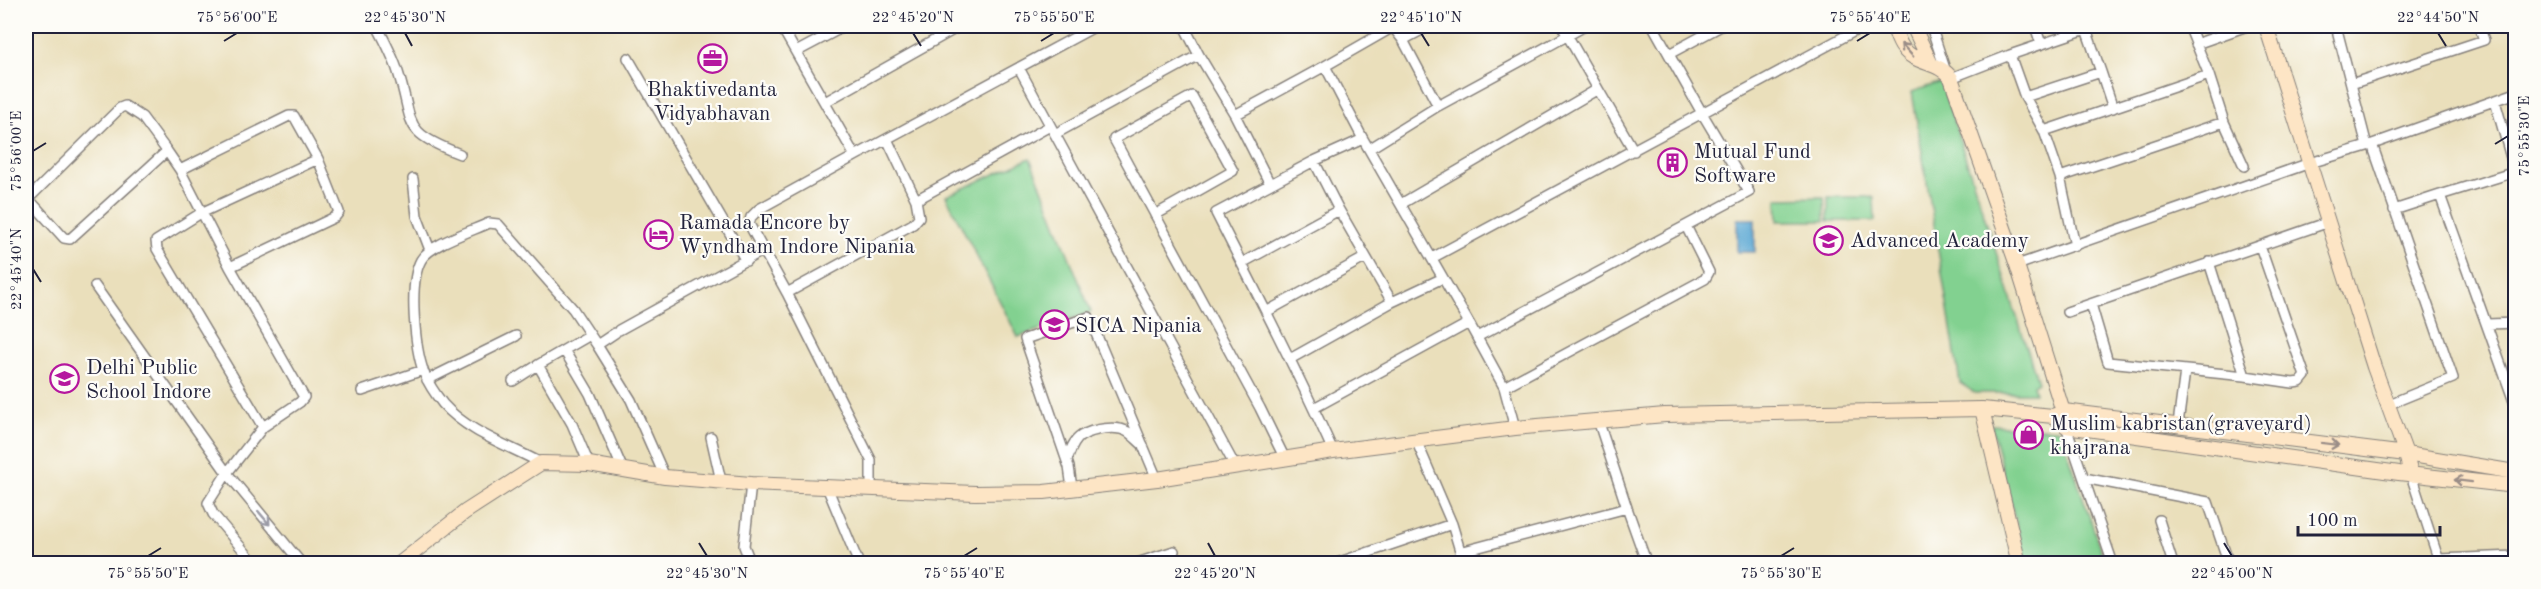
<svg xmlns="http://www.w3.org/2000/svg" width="2541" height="589" font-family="'Old Standard TT',serif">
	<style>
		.green { fill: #82d190; stroke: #527a66; stroke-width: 1.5 }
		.water { fill: #5ba8d4; stroke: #3e6588; stroke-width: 1.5 }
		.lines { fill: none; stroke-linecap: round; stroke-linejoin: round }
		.street-casing { stroke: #86807b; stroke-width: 12 }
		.secondary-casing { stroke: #86807b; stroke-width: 16 }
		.street { stroke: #fff; stroke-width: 9 }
		.secondary { stroke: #fde5c5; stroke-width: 14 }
		.oneway { stroke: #9a8d87 }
		.oneway2 { stroke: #9c9ca7 }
		.ticks { fill: none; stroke: #22223b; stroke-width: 2 }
		.labels { text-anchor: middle; stroke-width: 4.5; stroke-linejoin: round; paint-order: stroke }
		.poi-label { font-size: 21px; fill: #22223b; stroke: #fdfcf7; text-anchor: start }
		.neatline { fill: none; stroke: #22223b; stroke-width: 2 }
		.ticks-label { font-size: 15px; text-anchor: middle; fill: #22223b }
	</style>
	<rect width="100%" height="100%" fill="#fdfcf7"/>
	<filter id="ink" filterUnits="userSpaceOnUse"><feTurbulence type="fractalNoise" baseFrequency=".0167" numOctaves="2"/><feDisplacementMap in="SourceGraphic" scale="12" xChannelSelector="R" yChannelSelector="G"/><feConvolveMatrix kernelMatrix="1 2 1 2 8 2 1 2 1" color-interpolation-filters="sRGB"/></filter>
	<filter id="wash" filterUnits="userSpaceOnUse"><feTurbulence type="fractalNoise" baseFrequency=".008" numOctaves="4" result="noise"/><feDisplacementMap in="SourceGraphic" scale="24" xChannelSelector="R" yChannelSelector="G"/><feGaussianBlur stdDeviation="1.35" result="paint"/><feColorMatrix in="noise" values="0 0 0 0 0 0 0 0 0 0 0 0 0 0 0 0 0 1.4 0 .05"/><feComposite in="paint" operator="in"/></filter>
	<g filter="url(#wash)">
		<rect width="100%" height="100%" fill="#eadfbb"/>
		<!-- green -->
		<path class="green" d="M1941,82L2038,382L2033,385L2035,393H1975L1960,383L1912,92Z
			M1030,158L1091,312L1018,337L946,196Z
			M1824,197L1825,221H1778L1777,198Z
			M1828,197H1874L1875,221H1828Z
			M1991,425L2057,429L2061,432L2105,563H2026Z"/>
		<!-- water -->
		<path class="water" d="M1737,219H1755V252H1737Z"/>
	</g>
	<g filter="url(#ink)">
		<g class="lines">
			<defs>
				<path id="street" d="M377,26C385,41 393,56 398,72C415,125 400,131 460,154
					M781,26L855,156L759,209L751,217L749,224L787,293L871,460V487
					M1184,26L1199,55
					M1562,26L1598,89
					M1931,26L1945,69
					M2035,26L2041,44
					M2189,26L2209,75L2224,122
					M2336,26L2367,146
					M1403,40L1438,106
					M2196,44L2247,26
					M796,52L845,26
					M1669,54L1721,26
					M2010,55L2086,29L2101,72L2025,97
					M628,58L746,261
					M1019,68L1235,466
					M2101,72L2113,108
					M1951,78L2010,55L2025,97L2044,131L2060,177L2075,246
					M2351,84L2484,40L2479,26
					M2495,101L2515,172L2440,195L2516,407
					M825,102L960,26
					M1235,115L1325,66
					M2044,131L2209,75
					M1055,134L1199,55L1235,115L1270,184
					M1363,139L1325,66L1393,27L1403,40L1429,26
					M2372,144L2453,378L2387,405
					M1369,149L1438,106L1585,26
					M855,156L1096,26
					M1314,161L1363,139L1443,278L1392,302
					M180,170L230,267L304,397L300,402L263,427L227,473L208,503L213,514L255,564
					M2060,177L2224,122L2244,166
					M413,179L417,216L430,250
					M26,196L64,238L70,239L167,151L180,170L289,116H294L318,159L339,212L335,217L230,267
					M28,199L120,108L125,106L142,117L167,151
					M916,200L1050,126
					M1401,204L1598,89L1634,151
					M2394,210L2440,195
					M1155,215L1233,171L1192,96L1114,139L1260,408L1285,459
					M1432,258L1702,113L1653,26
					M1242,263L1339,210L1314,161L1216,213C1256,292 1297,370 1333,451
					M2017,265L2310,163L2367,146L2516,93
					M95,286L227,473L302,564
					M787,293L913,224L919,217L916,200L887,139
					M2091,304L2108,362L2245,376L2209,262
					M1266,312L1366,257L1339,210
					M2067,312L2329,222
					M1469,323L1504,387L1705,279L1709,272L1686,226
					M2488,324L2516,323
					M619,330L762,251
					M1477,337L1749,192L1702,113L1864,26
					M597,345L615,333
					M564,350L590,335
					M1290,359L1392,302L1366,257
					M2245,376L2293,383L2300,382L2305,376L2260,246
					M427,380L516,336
					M513,381L538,365
					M1504,387L1515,428
					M362,391L423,370
					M1314,408L1469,323L1443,278
					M1598,420L1627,508
					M2178,424L2185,371
					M2066,426L2113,564
					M263,427L157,249L156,241L201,213L318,159
					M711,437L721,481
					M1416,440L1452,524L1464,564
					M1067,460C1070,452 1073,441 1081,436C1093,429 1116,425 1128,432C1133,435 1138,441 1143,445
					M541,463C508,445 469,433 443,404C436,395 428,383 424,373C415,349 408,283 421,260C430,244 472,231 489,223L498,224L573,309L597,345L631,400L665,477
					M589,464L572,424L538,365L564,350L590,394L623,470
					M2411,475L2440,564
					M2084,478L2208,502L2229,564
					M751,484L744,546L751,564
					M827,487L859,564
					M1072,488L1069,467L1025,339L1089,317L1157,479
					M2159,520L2173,564
					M1460,552L1627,508L1647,564
					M2439,559L2516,556
					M1134,564L1174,551
					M1334,564L1452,524"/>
				<path id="secondary" d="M1893,26C1896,32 1898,42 1903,48C1915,65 1939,61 1951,78L2017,265L2065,418
					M1913,26L1931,64
					M2266,26L2374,367L2406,454L2411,475
					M1982,409L2019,564
					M2053,416L2064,411L2406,454L2509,471H2516
					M399,564L465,512L541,463L589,464L665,477L751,484L975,493L1044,492L1157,479L1333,451L1515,428L1665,415L1982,409L2053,416L2066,426L2399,473L2516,486"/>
			</defs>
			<!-- street casing -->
			<use href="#street" class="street-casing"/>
			<!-- secondary casing -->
			<use href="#secondary" class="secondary-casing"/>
			<!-- street -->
			<use href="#street" class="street"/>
			<!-- secondary -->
			<use href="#secondary" class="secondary"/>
		</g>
		<!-- one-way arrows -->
		<defs><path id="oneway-shaft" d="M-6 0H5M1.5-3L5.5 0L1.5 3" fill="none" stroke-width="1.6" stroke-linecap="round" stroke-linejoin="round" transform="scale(1.5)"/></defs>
		<g class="oneway">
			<use href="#oneway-shaft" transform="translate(1907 50) rotate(-133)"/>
			<use href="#oneway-shaft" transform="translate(2330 444) rotate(7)"/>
			<use href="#oneway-shaft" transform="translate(2463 481) rotate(-173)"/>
		</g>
		<use class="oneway2" href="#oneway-shaft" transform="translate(264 518) rotate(50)"/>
	</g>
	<!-- ticks -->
	<path class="ticks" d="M405,33L412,46M913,33L921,46M1421,33L1429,46M2438,33L2446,46M224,41L237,33M1041,41L1054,33M1857,41L1870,33M2495,144L2508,136M33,151L46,143M33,269L41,282M699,543L707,556M1208,543L1215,556M2224,543L2232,556M148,556L161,548M964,556L977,548M1781,556L1794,548"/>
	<!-- icons -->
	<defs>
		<symbol id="office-ring" viewBox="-11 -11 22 22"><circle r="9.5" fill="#fdfcf7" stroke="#b5179e" stroke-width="1.5"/><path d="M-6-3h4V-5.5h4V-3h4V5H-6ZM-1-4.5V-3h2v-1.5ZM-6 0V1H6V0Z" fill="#b5179e"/></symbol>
		<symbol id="building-ring" viewBox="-11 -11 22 22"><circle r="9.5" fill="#fdfcf7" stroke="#b5179e" stroke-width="1.5"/><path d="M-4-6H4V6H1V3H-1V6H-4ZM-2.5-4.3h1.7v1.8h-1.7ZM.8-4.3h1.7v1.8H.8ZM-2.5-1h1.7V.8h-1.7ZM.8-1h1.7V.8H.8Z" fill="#b5179e"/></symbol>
		<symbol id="hotel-ring" viewBox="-11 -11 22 22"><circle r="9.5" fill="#fdfcf7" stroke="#b5179e" stroke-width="1.5"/><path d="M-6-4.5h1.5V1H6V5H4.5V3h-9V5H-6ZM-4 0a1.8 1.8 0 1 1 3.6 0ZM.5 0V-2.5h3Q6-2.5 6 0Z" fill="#b5179e"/></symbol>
		<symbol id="university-ring" viewBox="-11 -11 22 22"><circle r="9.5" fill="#fdfcf7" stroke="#b5179e" stroke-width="1.5"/><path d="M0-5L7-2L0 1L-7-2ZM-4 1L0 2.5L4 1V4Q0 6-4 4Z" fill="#b5179e"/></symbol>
		<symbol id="school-ring" viewBox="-11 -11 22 22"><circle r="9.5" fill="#fdfcf7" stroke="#b5179e" stroke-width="1.5"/><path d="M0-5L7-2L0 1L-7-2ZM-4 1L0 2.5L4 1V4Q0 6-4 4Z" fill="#b5179e"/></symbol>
		<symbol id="shop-ring" viewBox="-11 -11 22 22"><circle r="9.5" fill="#fdfcf7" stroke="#b5179e" stroke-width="1.5"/><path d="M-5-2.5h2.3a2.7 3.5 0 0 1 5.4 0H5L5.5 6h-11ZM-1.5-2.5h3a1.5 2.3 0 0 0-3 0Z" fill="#b5179e"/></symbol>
	</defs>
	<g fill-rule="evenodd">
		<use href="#office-ring" x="696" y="42" width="33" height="33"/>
		<use href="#building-ring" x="1656" y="146" width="33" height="33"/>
		<use href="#hotel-ring" x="642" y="218" width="33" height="33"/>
		<use href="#university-ring" x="1812" y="224" width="33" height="33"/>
		<use href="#university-ring" x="1038" y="308" width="33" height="33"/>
		<use href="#school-ring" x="48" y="362" width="33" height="33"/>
		<use href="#shop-ring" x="2012" y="418" width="33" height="33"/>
	</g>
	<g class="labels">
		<!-- poi labels -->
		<g class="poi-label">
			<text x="712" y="96" text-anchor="middle">Bhaktivedanta<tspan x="712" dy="24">Vidyabhavan</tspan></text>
			<text x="1694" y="158">Mutual Fund<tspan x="1694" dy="24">Software</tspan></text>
			<text x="679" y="229">Ramada Encore by<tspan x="679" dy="24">Wyndham Indore Nipania</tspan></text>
			<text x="1850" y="247">Advanced Academy</text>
			<text x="1075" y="332">SICA Nipania</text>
			<text x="86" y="374">Delhi Public<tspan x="86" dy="24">School Indore</tspan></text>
			<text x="2050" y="430">Muslim kabristan(graveyard)<tspan x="2050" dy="24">khajrana</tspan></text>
		</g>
	</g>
	<!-- margin -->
	<rect width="2541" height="589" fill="none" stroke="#fdfcf7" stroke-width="66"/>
	<!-- scale -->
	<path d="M2298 526v9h142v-9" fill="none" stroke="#22223b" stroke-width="3"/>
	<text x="2307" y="526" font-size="18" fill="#22223b" stroke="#fdfcf7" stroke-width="4.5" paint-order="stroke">100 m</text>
	<rect x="33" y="33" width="2475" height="523" class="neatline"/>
	<g class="ticks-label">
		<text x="237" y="22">75°56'00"E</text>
		<text x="405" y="22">22°45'30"N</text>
		<text x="913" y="22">22°45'20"N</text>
		<text x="1054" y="22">75°55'50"E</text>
		<text x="1421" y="22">22°45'10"N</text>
		<text x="1870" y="22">75°55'40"E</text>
		<text x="2438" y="22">22°44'50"N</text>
		<text transform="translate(2524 136) rotate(-90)" y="5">75°55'30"E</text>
		<text transform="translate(16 151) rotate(-90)" y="5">75°56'00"E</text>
		<text transform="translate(16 269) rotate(-90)" y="5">22°45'40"N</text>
		<text x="148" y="578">75°55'50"E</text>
		<text x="707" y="578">22°45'30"N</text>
		<text x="964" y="578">75°55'40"E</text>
		<text x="1215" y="578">22°45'20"N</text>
		<text x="1781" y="578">75°55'30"E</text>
		<text x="2232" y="578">22°45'00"N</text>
	</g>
</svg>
